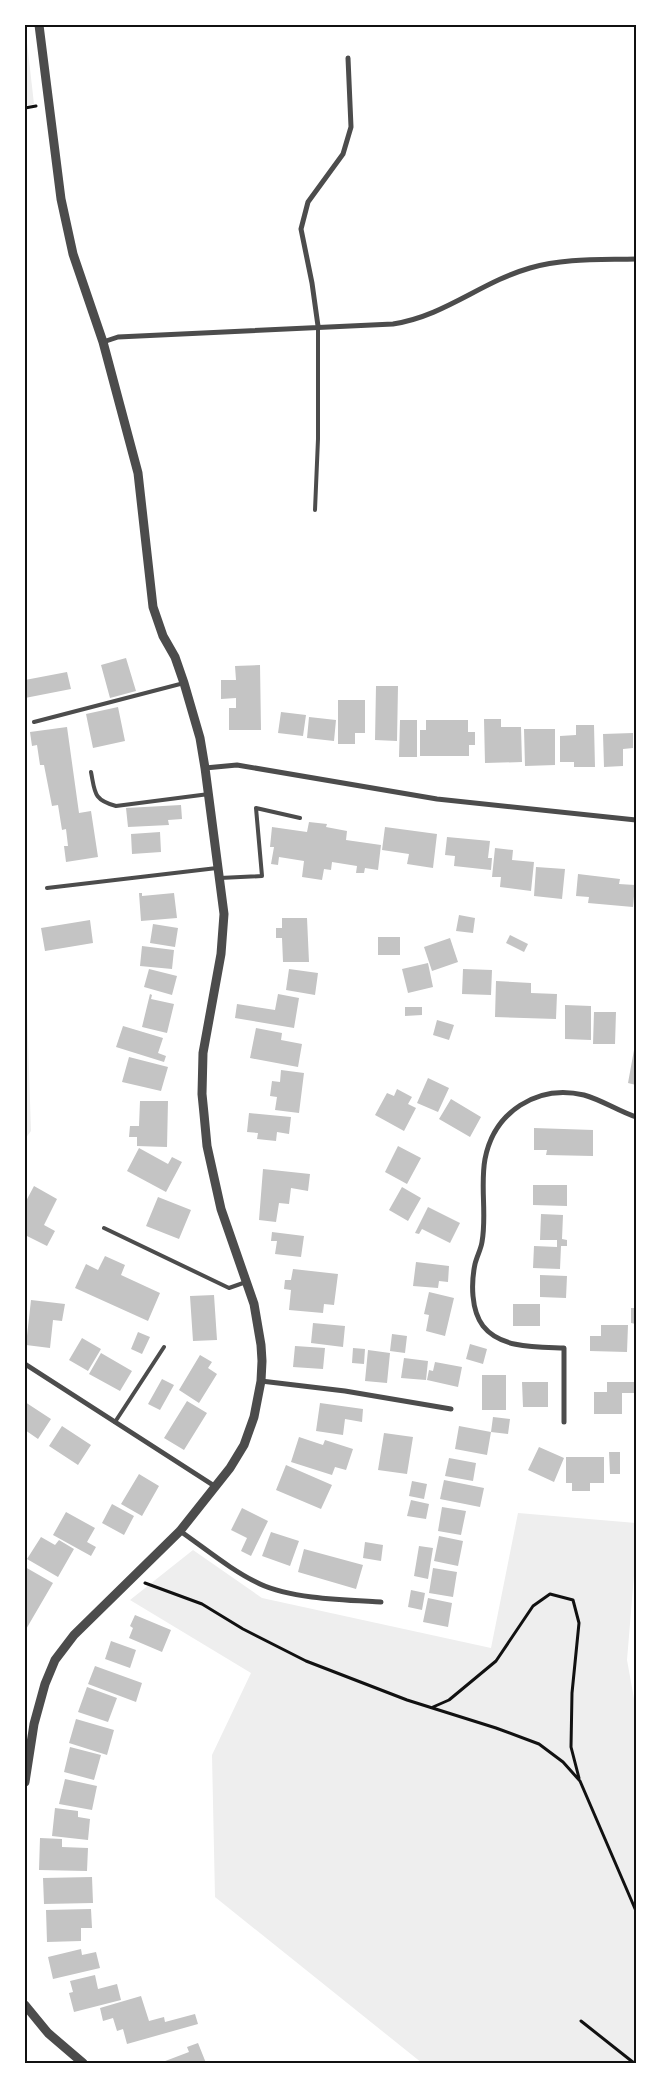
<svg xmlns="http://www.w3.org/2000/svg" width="661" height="2088" font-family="'Work Sans',sans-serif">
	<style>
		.green { fill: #eee }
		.building { fill: #c4c4c4 }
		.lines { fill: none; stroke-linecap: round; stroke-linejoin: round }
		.path { stroke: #111; stroke-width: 3 }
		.service { stroke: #4c4c4c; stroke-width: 4 }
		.minor { stroke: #4c4c4c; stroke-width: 5 }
		.tertiary { stroke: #4c4c4c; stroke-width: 9 }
		.neatline { fill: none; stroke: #111; stroke-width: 2 }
	</style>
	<rect width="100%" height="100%" fill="#fff"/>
	<!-- green -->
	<path class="green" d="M25,25L34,104L25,106Z
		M25,947L31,1131L25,1139Z
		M518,1513L636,1523V1551L627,1660L636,1710V2063H422L215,1897L212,1755L251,1673L130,1600L193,1550L262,1598L491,1648Z"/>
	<!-- building -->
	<path class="building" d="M126,658L136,691L110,698L101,665Z
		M260,665L261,730H229V708H236V698L221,699V680H236L235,666Z
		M67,672L71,689L25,698V680Z
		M376,686H398L397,741L375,740Z
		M338,700H365V733H355V744H338Z
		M118,707L125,741L93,748L86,714Z
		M281,712L306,715L303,736L278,733Z
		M309,717L336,720L334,741L307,738Z
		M484,719H501V727H521L522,762L485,763Z
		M400,720H417V757H399Z
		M426,720H468V732H475V745H469V756H420V730H426Z
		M576,725H594L595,767H574V762H560V736L576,735Z
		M67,727L79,813L91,811L98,857L66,862L64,846H68L66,829L62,830L58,805L52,806L44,765H40L37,745L32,746L30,732Z
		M524,729H555V765L525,766Z
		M633,733V748L623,749V766L604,767L603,734Z
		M181,805L182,819L168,820L169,825L128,827L126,808Z
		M309,822L327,824L326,827L347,831L346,840L381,845L378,870L365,868L364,873H356L357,866L332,862L331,870L324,869L322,880L302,877L304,861L279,857L278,865L271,864L274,847H270L272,827L307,832Z
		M385,827L437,834L433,868L407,864L409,854L382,850Z
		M160,832L161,852L132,854L131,834Z
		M447,837L490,841L488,858H492L491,870L454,866L455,856L445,855Z
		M495,848L513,850L512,860L534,862L531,891L500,887L501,877H492Z
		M536,867L565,869L562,899L534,896Z
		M578,874L620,879L619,884L635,885L633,907L588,903L589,897L576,896Z
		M139,893H142V896L174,893L177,918L141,921Z
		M459,915L475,918L473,933L456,931Z
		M282,918H307L309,962H283L282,938H276V928H282Z
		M90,920L93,943L45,951L41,928Z
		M153,924L178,928L175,947L150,943Z
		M510,935L528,944L524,952L506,943Z
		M378,937H400V955H378Z
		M450,938L458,962L432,971L424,947Z
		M142,946L174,950L172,969L140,966Z
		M428,963L433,987L408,993L402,969Z
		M149,969L177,976L172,995L144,987Z
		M289,969L318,973L315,995L286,990Z
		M463,969L492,970L491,995L462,994Z
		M496,981L531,983V993L557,994L556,1019L495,1017Z
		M150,994L152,995L151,999L174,1004L167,1033L142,1027Z
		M278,994L299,998L294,1028L235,1018L237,1004L275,1010Z
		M565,1005L591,1006V1040L565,1039Z
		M405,1007H422V1015L405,1016Z
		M594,1012H616L615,1044H593Z
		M437,1020L454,1025L449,1040L433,1035Z
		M123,1026L163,1038L158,1053L166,1056L164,1062L116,1047Z
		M256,1028L282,1033L281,1040L302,1044L298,1067L250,1058Z
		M634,1050L636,1051V1085L628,1083Z
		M129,1057L168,1067L161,1091L122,1082Z
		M281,1070L304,1073L299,1113L275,1110L277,1097L270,1096L272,1081L280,1082Z
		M428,1078L449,1088L438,1112L417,1103Z
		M397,1089L412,1097L408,1104L416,1108L404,1131L375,1115L387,1093L394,1096Z
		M451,1099L481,1117L470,1137L439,1119Z
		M140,1101H168L167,1147L137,1146V1137H129L130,1126H139Z
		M249,1113L291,1117L289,1134L277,1132L276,1141L257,1139L258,1133L247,1132Z
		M534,1128L593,1130V1156L546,1155L547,1150H534Z
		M398,1146L421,1158L407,1184L385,1172Z
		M139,1148L168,1164L172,1157L182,1162L166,1192L127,1171Z
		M263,1169L310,1174L308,1191L291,1188L289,1204L279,1203L276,1222L259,1220Z
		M533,1185H567V1206L533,1205Z
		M34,1186L57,1199L44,1225L55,1231L47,1246L25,1235V1203Z
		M402,1187L421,1198L408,1221L389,1210Z
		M158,1197L191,1210L179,1239L146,1226Z
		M428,1207L460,1223L450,1243L422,1229L419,1234L415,1233Z
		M541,1214L563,1215L562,1239L567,1240V1246H561L560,1269L533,1268L534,1246L557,1247V1240H540Z
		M272,1232L304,1236L301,1257L275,1254L277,1241H271Z
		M105,1256L125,1265L121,1275L160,1293L148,1321L75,1288L86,1264L98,1270Z
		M416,1262L449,1266L448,1282L439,1281L438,1288L413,1286Z
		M293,1269L338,1274L334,1305L324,1304L323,1313L289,1310L291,1290L284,1289L285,1280H291Z
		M540,1275L567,1276L566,1298L540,1297Z
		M429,1292L454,1298L445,1336L426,1331L429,1315L424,1314Z
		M214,1295L217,1340L193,1341L190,1296Z
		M31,1300L65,1304L62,1321L53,1320L50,1348L26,1345Z
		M513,1304H540V1326H513Z
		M631,1308H636V1324L631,1323Z
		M313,1323L345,1326L343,1347L311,1343Z
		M601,1325H628L627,1352L590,1351V1336H601Z
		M138,1332L150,1337L142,1354L131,1349Z
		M392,1334L407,1336L405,1353L390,1351Z
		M82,1338L101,1349L88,1371L69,1360Z
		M470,1344L487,1349L483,1364L466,1359Z
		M295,1346L325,1348L323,1369L293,1367Z
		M353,1348L365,1349L364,1364L352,1363Z
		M368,1350L390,1353L387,1383L365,1381Z
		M101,1353L132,1371L120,1391L89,1374Z
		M200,1355L212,1362L208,1368L217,1374L199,1403L179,1390Z
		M404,1358L428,1361L426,1380L401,1378Z
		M435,1362L462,1367L458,1387L427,1380L429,1370L433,1371Z
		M482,1375H506V1410H482Z
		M162,1379L174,1385L160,1410L148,1404Z
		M522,1382H548V1407H523Z
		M607,1382H636V1393H622V1414H594V1392H607Z
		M187,1401L207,1413L184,1450L164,1438Z
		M25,1402L51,1419L38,1439L25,1430Z
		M320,1403L363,1409L362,1422L345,1419L343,1435L316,1431Z
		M493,1417L510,1419L508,1434L491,1432Z
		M62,1426L91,1445L78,1465L49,1446Z
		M459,1426L491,1432L487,1455L455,1449Z
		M384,1433L413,1437L407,1474L378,1470Z
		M299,1437L323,1445L325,1440L353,1449L346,1470L335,1467L332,1475L291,1462Z
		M539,1447L564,1458L554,1482L528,1470Z
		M609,1452H620V1474H610Z
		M566,1457H604V1483H590V1491H572V1483H566Z
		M449,1458L476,1463L473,1481L445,1476Z
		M286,1465L332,1485L321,1509L276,1490Z
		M139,1474L159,1486L142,1516L121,1504Z
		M444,1480L484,1488L480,1507L440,1499Z
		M412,1481L427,1484L424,1499L409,1496Z
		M411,1500L429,1504L426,1519L407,1516Z
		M112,1504L134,1516L124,1535L102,1523Z
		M442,1507L466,1511L461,1535L438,1531Z
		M242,1508L268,1521L251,1556L241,1551L247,1538L231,1530Z
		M66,1512L95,1528L87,1542L96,1547L91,1556L53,1535Z
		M271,1532L299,1541L290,1566L262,1556Z
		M439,1536L463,1541L458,1566L434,1561Z
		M41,1537L55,1545L59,1540L74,1549L58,1577L27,1559Z
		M365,1542L383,1545L381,1561L363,1558Z
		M419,1546L433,1548L428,1579L414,1576Z
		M304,1549L363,1565L356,1589L298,1572Z
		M25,1567L53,1583L25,1631Z
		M433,1568L457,1572L453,1597L429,1593Z
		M411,1590L425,1593L422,1610L408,1607Z
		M428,1598L452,1603L448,1627L423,1622Z
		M135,1615L171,1630L162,1652L129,1638L133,1628L130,1626Z
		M111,1641L136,1650L130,1668L105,1659Z
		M95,1666L142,1683L136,1702L88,1684Z
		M87,1687L117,1698L108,1722L78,1712Z
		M76,1719L114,1730L107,1755L69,1743Z
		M70,1747L101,1755L94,1780L64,1772Z
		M65,1779L97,1786L92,1810L59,1804Z
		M55,1808L78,1811V1817L90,1819L88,1840L52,1836Z
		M40,1838L62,1839V1847L88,1848L87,1871L39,1870Z
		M92,1877L93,1903L44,1904L43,1878Z
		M91,1909L92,1928H81V1941L47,1942L46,1910Z
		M81,1949L82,1955L96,1952L100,1968L53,1979L48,1957Z
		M95,1975L98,1989L117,1984L121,2000L74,2012L69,1993L73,1992L70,1981Z
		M141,1996L149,2021L164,2017L165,2022L195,2014L198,2024L127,2044L123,2029L117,2031L113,2018L103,2021L100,2008Z
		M198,2043L206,2063H160L189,2052L187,2047Z"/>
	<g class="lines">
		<!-- path -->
		<path class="path" d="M25,108L36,106
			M145,1583L202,1604L243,1629L306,1661L407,1700L496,1728L539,1744L563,1762L580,1781L636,1911
			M433,1707L449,1700L496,1661L533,1606L550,1594L573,1600L579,1623L572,1693L571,1747L579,1778
			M581,2021L634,2063"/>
		<!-- service -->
		<path class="service" d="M315,510L318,439V326
			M34,722L184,683
			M91,772C95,792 93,800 116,806L209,794
			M220,878L262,876L256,808L300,818
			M47,888L217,868
			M104,1228L229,1288L246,1282
			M115,1422L164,1347"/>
		<!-- minor -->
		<path class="minor" d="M318,326L312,283L301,229L308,202L343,154L351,127L348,58
			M103,342L118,337L393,324C445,316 481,282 530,268C564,258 601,260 636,259
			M205,768L237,765L437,799L636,820
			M25,1364L216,1487
			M261,1381L345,1391L451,1409
			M564,1422V1348C538,1347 501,1349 483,1326C471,1310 471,1283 475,1264C477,1256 481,1249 482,1242C487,1215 480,1186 485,1159C494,1112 537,1084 584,1095C602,1100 618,1111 636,1117
			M180,1531C206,1549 232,1571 260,1584C292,1599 346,1600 381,1602"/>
		<!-- tertiary -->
		<path class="tertiary" d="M25,1782L34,1724L45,1684L55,1660L74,1635L180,1531L230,1468L244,1445L254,1417L261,1381L262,1361L261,1345L254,1304L221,1209L207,1146L204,1114L202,1094L203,1053L221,954L224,914L205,768L200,738L184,683L175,657L163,636L153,607L138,473L103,342L73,254L61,199L39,25
			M25,2005L48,2033L83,2063"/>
	</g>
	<!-- border -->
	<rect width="661" height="2088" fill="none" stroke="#ffffff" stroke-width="52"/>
	<rect x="26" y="26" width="609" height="2036" class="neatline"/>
</svg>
